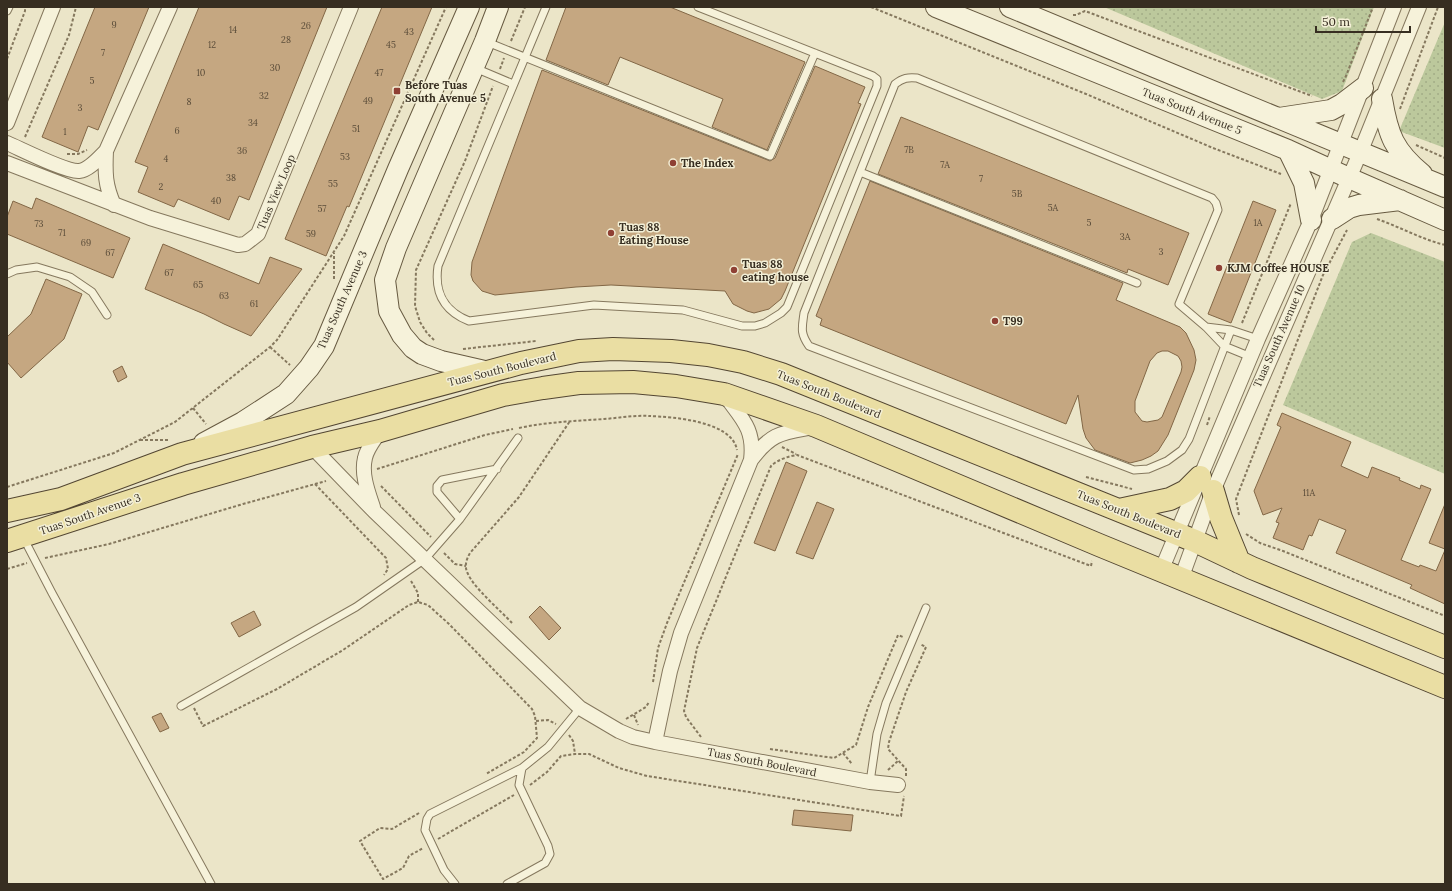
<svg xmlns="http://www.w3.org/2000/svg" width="1452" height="891" font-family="Lora,serif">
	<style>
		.grass { fill: url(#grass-dots) }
		.building { fill: #c5a781; stroke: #826746; fill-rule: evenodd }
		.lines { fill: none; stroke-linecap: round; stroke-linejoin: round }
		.lane-casing { stroke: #85785e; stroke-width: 9 }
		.street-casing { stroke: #85785e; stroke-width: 16 }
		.secondary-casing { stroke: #675a41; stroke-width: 22 }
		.primary-casing { stroke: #534632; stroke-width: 24 }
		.path { stroke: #85785e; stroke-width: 2; stroke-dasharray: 3 2; stroke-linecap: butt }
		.lane { stroke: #f6f2da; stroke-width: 7 }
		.street { stroke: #f6f2da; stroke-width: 14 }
		.secondary { stroke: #f6f2da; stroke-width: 20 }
		.primary { stroke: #eadea3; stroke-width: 22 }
		.poi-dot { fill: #8f4034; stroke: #f3efd6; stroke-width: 1.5 }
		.labels { text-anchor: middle; stroke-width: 3; stroke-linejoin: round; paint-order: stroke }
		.number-label { font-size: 9px; fill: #5a4c39 }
		.poi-label { font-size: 11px; font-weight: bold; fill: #372e21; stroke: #f3efd6; text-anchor: start }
		.street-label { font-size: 11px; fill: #372e21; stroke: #f3efd6 }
	</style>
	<defs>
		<pattern id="grass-dots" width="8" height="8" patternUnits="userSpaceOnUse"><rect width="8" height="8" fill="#bcc89c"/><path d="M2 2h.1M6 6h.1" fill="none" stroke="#a2ac86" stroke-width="1.8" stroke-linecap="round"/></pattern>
	</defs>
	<rect width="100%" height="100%" fill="#ebe5c8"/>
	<!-- grass -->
	<path class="grass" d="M1104,7H1374L1342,91L1322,99Z
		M1445,22V148L1399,131Z
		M1371,233L1445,262V474L1283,405L1352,242Z"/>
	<!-- building -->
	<path class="building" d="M95,7H149L98,130L88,126L78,152L42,137Z
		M199,7H327L249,200L239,196L229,220L178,199L174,207L138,192L148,167L135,162Z
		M382,7H432L349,207L347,206L326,256L285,239Z
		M566,7H670L805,62L767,150L712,127L723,99L620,57L608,85L546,60Z
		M815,66L865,87L858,103L861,104L785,291L781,299L769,309L754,313L747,311L733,304L725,291L611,285L576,287L495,295L482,291L473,281L471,275L472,262L542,70L770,161L775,158Z
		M901,117L1189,233L1168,285L1128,269L1127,273L878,174Z
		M870,181L1123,283L1116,300L1180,327L1186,333L1194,350L1196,360L1194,370L1168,435L1158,451L1151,456L1142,460L1130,463L1095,450L1086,438L1083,429L1078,395L1066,424L820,325L822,319L816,316ZM1162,351H1168L1178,356L1181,361L1182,367L1181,372L1162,417L1158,420L1147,422L1142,421L1135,412V401L1150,361L1157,353Z
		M36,198L130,238L113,278L7,234V217L13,201L32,209Z
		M1253,201L1276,210L1231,323L1208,314Z
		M163,244L259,284L270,257L302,269L251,336L224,324L204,314L145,289Z
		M46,279L82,294L64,339L21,378L7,362V337L31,314Z
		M122,366L127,377L118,382L113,371Z
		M1282,413L1351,442L1341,466L1368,478L1372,467L1400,478L1399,480L1420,489L1421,485L1431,489L1401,560L1419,567L1420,565L1436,571L1445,550V604L1410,588L1412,585L1336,553L1346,530L1319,519L1312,536L1309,535L1303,550L1273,538L1279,523L1276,522L1282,508L1263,515L1254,491L1281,427L1277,425Z
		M786,462L807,471L775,551L754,543Z
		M817,502L834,509L813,559L796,553Z
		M1445,504V549L1429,543Z
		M540,606L561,628L549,640L529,617Z
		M254,611L261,625L239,637L231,623Z
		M161,713L169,728L160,732L152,717Z
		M794,810L853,815L851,831L792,825Z"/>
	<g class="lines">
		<defs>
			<path id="lane" d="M546,7L438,266C434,293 444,311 469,321L594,305L683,310L742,326H755L765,323L781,313L787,307L877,86V79L873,76L698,7
				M7,11L9,7
				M487,42L770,156L815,53
				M475,68L513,84
				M860,172L1137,283
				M7,274L16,270L37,267L70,277L92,292L107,315
				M1206,327L1231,330L1258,339
				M1231,330L1189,439L1182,450L1167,461L1148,469L1134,470L809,346C800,333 802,328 804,313L895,84C903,78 908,77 917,78L1212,198L1216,203L1218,210L1179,304L1206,327L1224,346L1251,357
				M460,519L437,492V486L442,480L497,469
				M24,539L52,593L211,884
				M181,706L356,607L425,559L460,519L518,438
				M870,782L877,734L886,703L926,608
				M455,884L444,870L425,830L427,819L430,814L522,768L548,747L580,708
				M507,884L545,863L550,854L548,846L519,785L522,768"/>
			<path id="street" d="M7,123L53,7
				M7,143C21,149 66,172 79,171C89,170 99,158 106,151
				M7,163L150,218L238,245L245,244L258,234L351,7
				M114,205C105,185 105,173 106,151L170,7
				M724,394C741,418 755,428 751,460
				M312,447L374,511L580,708L619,731L633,737L655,742L870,782L898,785
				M373,507C368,492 361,474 365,458C367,448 375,439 380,431
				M1161,571L1258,339L1311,220L1394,7
				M1181,579L1213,491L1360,153L1419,7
				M655,742L670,671L681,633L751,460C772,432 782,433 814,427"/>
			<path id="secondary" d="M936,7L1288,150L1349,178L1445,220
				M1010,7C1155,67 1300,128 1445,187
				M1382,99C1388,135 1394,151 1422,174
				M1279,118L1331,110L1342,104L1363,88
				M1288,150L1304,183L1311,220
				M1332,219L1349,208L1359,205L1400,200
				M489,372L441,361L422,354L413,348L402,335L389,311L385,280L396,248L485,41L498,7
				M204,443L243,422L286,394L309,368L324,346L398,169L469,7"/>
			<path id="primary" d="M1213,491L1221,518L1239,562
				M1119,510L1170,499L1186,491L1200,477
				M7,511L61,499L182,454L521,363L579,351L613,349L671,351L708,355L743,362L781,374L1195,541L1252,568L1445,647
				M7,541L183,484L312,447L380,431L503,395L543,388L579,383L633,382L676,386L724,394L816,426L1099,545L1445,687"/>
		</defs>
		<!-- lane casing -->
		<use href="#lane" class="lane-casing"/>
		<!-- street casing -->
		<use href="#street" class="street-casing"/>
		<!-- secondary casing -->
		<use href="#secondary" class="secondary-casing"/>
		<!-- primary casing -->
		<use href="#primary" class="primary-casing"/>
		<!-- path -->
		<path class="path" d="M871,7L1086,94L1213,148L1281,174
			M1073,15H1076L1085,11L1312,96
			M511,41L525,7
			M7,59L25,11V7
			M500,69L504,58
			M1343,82L1346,76L1373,7
			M1400,109L1438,7
			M25,137L69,35L76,7
			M1416,145L1445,158
			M67,154H78L87,150
			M1377,219C1400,227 1421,239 1445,245
			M334,279V253
			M1242,323L1291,203
			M434,340L427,333L420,322L415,306L416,270L465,161L493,86
			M270,347L290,365
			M463,349L536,341
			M193,408L206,424
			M1207,425L1210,416
			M519,428C547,422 575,421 604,419C619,418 634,415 649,416C673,417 732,421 737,450
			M140,440H168
			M782,447L796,454
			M377,469L485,435L513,429
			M1086,477L1132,489
			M315,484L386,558L388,569L384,575
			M381,486L431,537
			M7,487L114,453L175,422L270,347L277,340L344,236L446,7
			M1239,515L1236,499L1323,275L1347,230
			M1246,534L1260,543L1283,551L1445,616
			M444,553L455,564L466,566
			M45,558L109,544L243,504L326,481
			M7,569L27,563
			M411,581L418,593V602
			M512,623C501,611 474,588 468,574C464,567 466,560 470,553L519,497L570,421
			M653,682L658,648L667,623L738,454
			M194,708L203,726L277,689L343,650L409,605L418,602L428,605L449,624L532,709L535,716L537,738L524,752L486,774
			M634,715L638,725
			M626,719L646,707L649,702
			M536,721L548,720L556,724
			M569,735L573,741L575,754
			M701,737L686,717L684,711L697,648L771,466C777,460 789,456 797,455L1091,566L1092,561
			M770,749L834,758L856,745L868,707L898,635L903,637
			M843,753L852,764
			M888,770L899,760
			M906,776V769L888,749L889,742L906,692L926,647L920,644
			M530,785L547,772L561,756L575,754H589L619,768L647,776L901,816L904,796
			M419,813L392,829L380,828L360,841L383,879L403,868L409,856L423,848
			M438,839L514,795"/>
		<!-- lane -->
		<use href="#lane" class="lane"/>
		<!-- street -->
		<use href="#street" class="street"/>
		<!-- secondary -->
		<use href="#secondary" class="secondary"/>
		<!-- primary -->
		<use href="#primary" class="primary"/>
	</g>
	<!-- markers -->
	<g class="poi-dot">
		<rect x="393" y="87" width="8" height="8" rx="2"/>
		<circle cx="673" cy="163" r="4"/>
		<circle cx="611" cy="233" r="4"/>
		<circle cx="1219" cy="268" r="4"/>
		<circle cx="734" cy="270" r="4"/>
		<circle cx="995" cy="321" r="4"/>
	</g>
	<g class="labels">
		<!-- number labels -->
		<g class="number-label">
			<text x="114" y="28">9</text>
			<text x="306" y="29">26</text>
			<text x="233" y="33">14</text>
			<text x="409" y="35">43</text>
			<text x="286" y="43">28</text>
			<text x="212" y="48">12</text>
			<text x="391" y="48">45</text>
			<text x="103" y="56">7</text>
			<text x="275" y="71">30</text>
			<text x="201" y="76">10</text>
			<text x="379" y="76">47</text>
			<text x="92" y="84">5</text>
			<text x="264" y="99">32</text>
			<text x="368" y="104">49</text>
			<text x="189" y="105">8</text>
			<text x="80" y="111">3</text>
			<text x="253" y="126">34</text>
			<text x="356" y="132">51</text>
			<text x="177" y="134">6</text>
			<text x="65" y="135">1</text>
			<text x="909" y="153">7B</text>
			<text x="242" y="154">36</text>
			<text x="345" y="160">53</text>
			<text x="166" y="162">4</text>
			<text x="945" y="168">7A</text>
			<text x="231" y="181">38</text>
			<text x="981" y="182">7</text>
			<text x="333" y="187">55</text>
			<text x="161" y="190">2</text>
			<text x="1017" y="197">5B</text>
			<text x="216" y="204">40</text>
			<text x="1053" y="211">5A</text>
			<text x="322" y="212">57</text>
			<text x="1089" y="226">5</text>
			<text x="1258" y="226">1A</text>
			<text x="39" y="227">73</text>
			<text x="62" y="236">71</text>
			<text x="311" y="237">59</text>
			<text x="1125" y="240">3A</text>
			<text x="86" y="246">69</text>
			<text x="1161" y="255">3</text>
			<text x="110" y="256">67</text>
			<text x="169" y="276">67</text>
			<text x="198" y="288">65</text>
			<text x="224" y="299">63</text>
			<text x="254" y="307">61</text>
			<text x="1309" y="496">11A</text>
		</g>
		<!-- poi labels -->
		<g class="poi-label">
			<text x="405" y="89">Before Tuas<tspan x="405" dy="13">South Avenue 5</tspan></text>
			<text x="681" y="167">The Index</text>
			<text x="619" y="231">Tuas 88<tspan x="619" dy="13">Eating House</tspan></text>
			<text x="742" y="268">Tuas 88<tspan x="742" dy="13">eating house</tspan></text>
			<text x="1227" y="272">KJM Coffee HOUSE</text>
			<text x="1003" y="325">T99</text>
		</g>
		<!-- street labels -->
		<g class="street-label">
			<text transform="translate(1192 111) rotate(22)" y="4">Tuas South Avenue 5</text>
			<text transform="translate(276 192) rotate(-67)" y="4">Tuas View Loop</text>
			<text transform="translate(342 300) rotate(-66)" y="4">Tuas South Avenue 3</text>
			<text transform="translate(1279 336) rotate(-66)" y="4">Tuas South Avenue 10</text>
			<text transform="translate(502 369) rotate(-14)" y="4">Tuas South Boulevard</text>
			<text transform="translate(829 394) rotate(22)" y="4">Tuas South Boulevard</text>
			<text transform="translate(90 514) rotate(-19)" y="4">Tuas South Avenue 3</text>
			<text transform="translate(1129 514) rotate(22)" y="4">Tuas South Boulevard</text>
			<text transform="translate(762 762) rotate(11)" y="4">Tuas South Boulevard</text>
		</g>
	</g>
	<!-- border -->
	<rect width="1452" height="891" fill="none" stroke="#372e21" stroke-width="16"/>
	<!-- scale -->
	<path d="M1316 26v6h94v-6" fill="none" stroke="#372e21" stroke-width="2"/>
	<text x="1322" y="26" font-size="12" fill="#372e21" stroke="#f3efd6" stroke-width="3" paint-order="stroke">50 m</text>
</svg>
